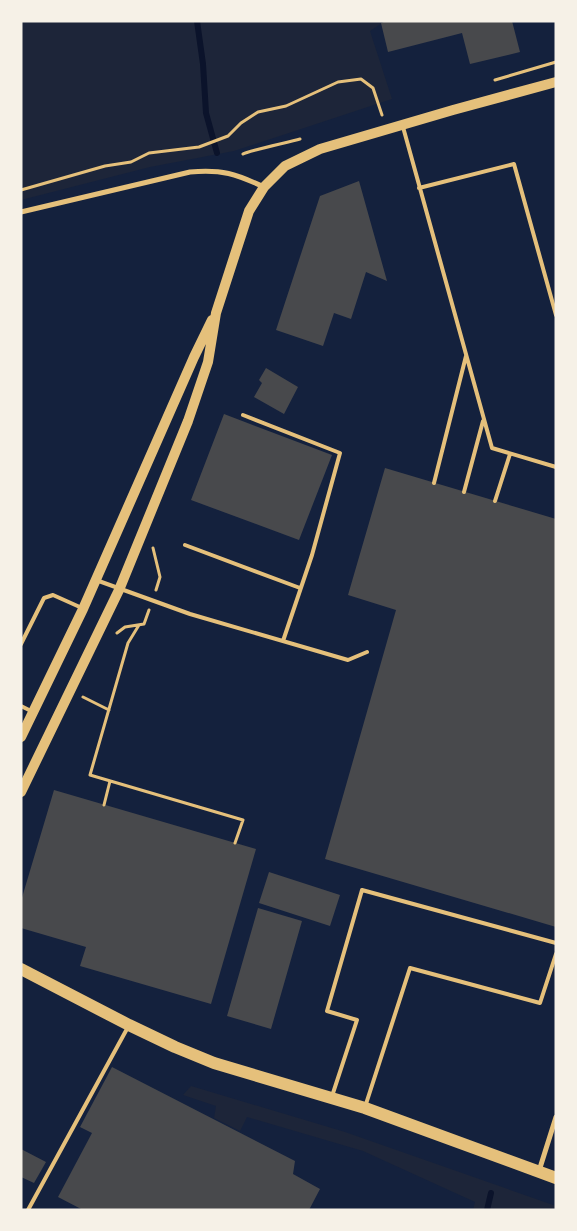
<svg xmlns="http://www.w3.org/2000/svg" width="577" height="1231" font-family="Commissioner,sans-serif">
	<style>
		.green { fill: #1d2539 }
		.lines { fill: none; stroke-linecap: round; stroke-linejoin: round }
		.stream { stroke: #0b132b; stroke-width: 6 }
		.building { fill: #48494c }
		.path { stroke: #e5c07b; stroke-width: 3 }
		.service { stroke: #e5c07b; stroke-width: 4 }
		.minor { stroke: #e5c07b; stroke-width: 5 }
		.secondary { stroke: #e5c07b; stroke-width: 10 }
		.primary { stroke: #e5c07b; stroke-width: 12 }
	</style>
	<rect width="100%" height="100%" fill="#14213d"/>
	<!-- green -->
	<path class="green" d="M21,21H385L370,31L392,99L234,151L150,167L21,200Z
		M191,1086L345,1132L556,1206V1210H473L475,1202L363,1151L247,1117L240,1131L214,1118L216,1106L183,1095Z"/>
	<g class="lines">
		<!-- stream -->
		<path class="stream" d="M197,21L203,64L206,113L217,153
			M487,1210L491,1193"/>
	</g>
	<!-- building -->
	<path class="building" d="M386,21H512L520,52L470,64L462,33L388,52L381,23Z
		M359,181L387,281L366,272L351,319L334,313L323,346L276,330L320,196Z
		M266,368L298,387L284,414L254,397L262,383L259,380Z
		M224,414L332,455L299,540L191,500Z
		M385,468L556,519V927L325,859L396,610L348,595Z
		M54,790L256,849L211,1004L80,966L86,947L21,928V901Z
		M269,872L340,895L330,926L259,903Z
		M258,908L302,921L271,1029L227,1016Z
		M112,1067L295,1161L293,1174L320,1189L309,1210H83L58,1197L92,1133L80,1127Z
		M21,1149L46,1162L34,1183L21,1177Z"/>
	<g class="lines">
		<!-- path -->
		<path class="path" d="M495,80L556,62
			M243,154C247,151 290,142 300,139
			M21,190L105,166L131,162L149,153L199,147L228,136L241,123L258,112L286,106L338,82L361,79L373,88L382,115
			M153,548L160,577L156,590
			M139,625L128,643L90,775L243,820L235,843
			M117,633L125,627L144,624L149,610
			M83,697L109,710
			M104,805L110,781"/>
		<!-- service -->
		<path class="service" d="M403,127L492,448L556,467
			M419,188L514,164L556,315
			M243,415L340,453L312,555L283,641
			M434,483L466,356
			M464,492L483,421
			M495,501L510,454
			M185,545L300,588
			M96,580L190,614L348,660L367,652
			M21,644L44,598L53,595L82,608
			M21,706L31,711
			M332,1096L357,1020L327,1011L362,890L556,943
			M365,1107L410,968L540,1003L556,954
			M28,1210L128,1027"/>
		<!-- minor -->
		<path class="minor" d="M21,212L190,172C222,169 236,174 264,187
			M539,1171L556,1117"/>
		<!-- secondary -->
		<path class="secondary" d="M21,737L83,609L194,357L212,320
			M21,792L119,590L188,421L208,362L216,313L249,211L264,187L285,166L320,149L453,110L556,82"/>
		<!-- primary -->
		<path class="primary" d="M21,969L129,1025L175,1047L214,1063L365,1108L556,1178"/>
	</g>
	<!-- border -->
	<rect width="577" height="1231" fill="none" stroke="#f6f1e7" stroke-width="45"/>
</svg>
